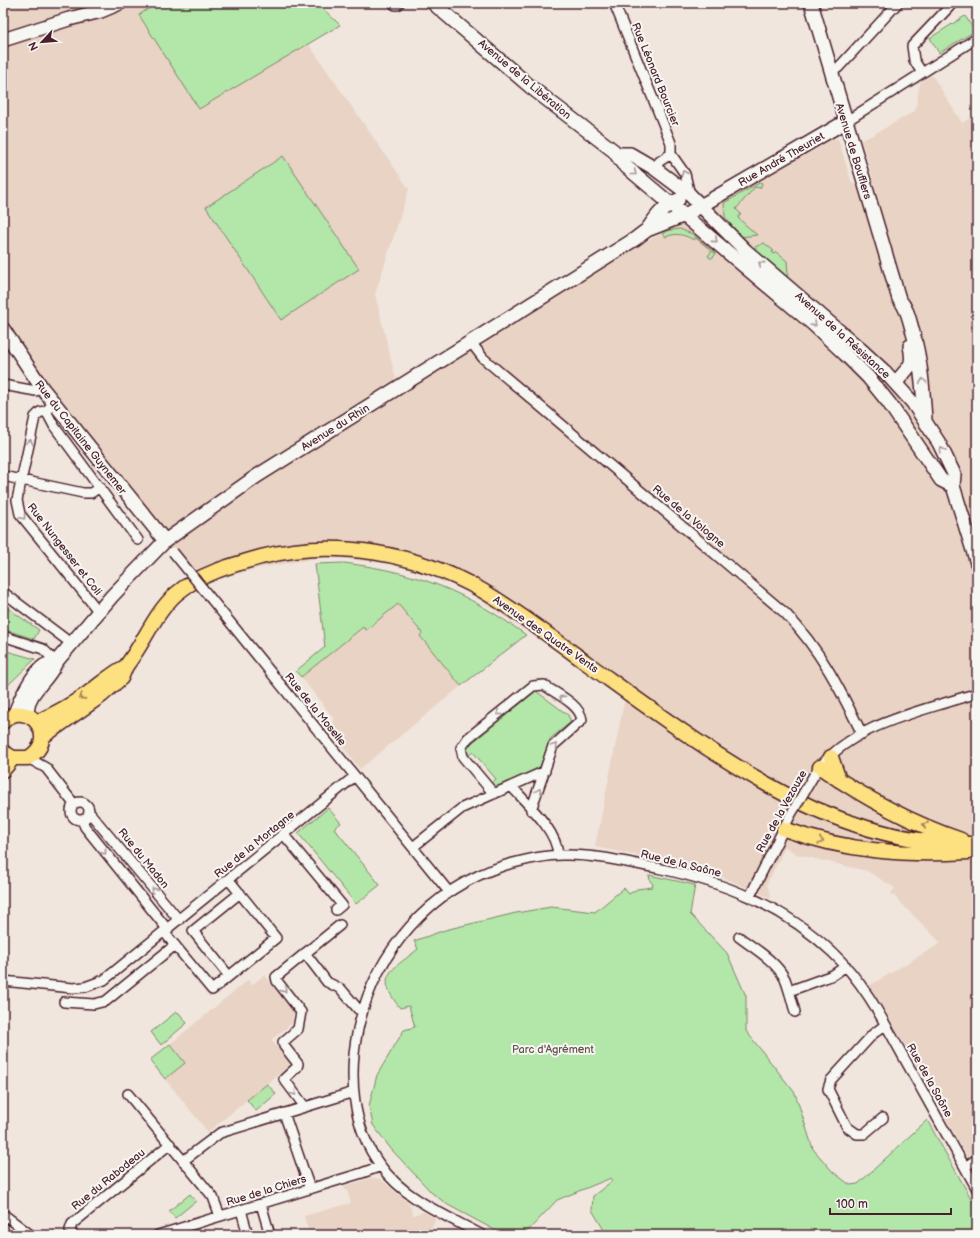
<svg xmlns="http://www.w3.org/2000/svg" width="980" height="1238" font-family="'Balsamiq Sans',sans-serif">
	<style>
		.built { fill: #e8d3c4 }
		.green { fill: #b2e7a9; stroke: #7e836a }
		.lines { fill: none; stroke-linecap: round; stroke-linejoin: round }
		.street-casing { stroke: #4a1f2b; stroke-width: 12 }
		.secondary-casing { stroke: #4a1f2b; stroke-width: 16 }
		.primary-casing { stroke: #4a1f2b; stroke-width: 17 }
		.street { stroke: #f6f6f2; stroke-width: 9 }
		.secondary { stroke: #f6f6f2; stroke-width: 13 }
		.primary { stroke: #fde080; stroke-width: 14 }
		.street-bridge-casing { stroke: #4a1f2b; stroke-width: 12; stroke-linecap: butt }
		.street-bridge { stroke: #f6f6f2; stroke-width: 9 }
		.oneway { stroke: #a99598 }
		.oneway2 { stroke: #a48056 }
		.labels { text-anchor: middle; stroke-width: 4; stroke-linejoin: round; paint-order: stroke }
		.street-label { font-size: 11px; fill: #4a1f2b; stroke: #f6f6f2 }
		.park-label { font-size: 11px; fill: #64514a; stroke: #f6f6f2 }
	</style>
	<rect width="100%" height="100%" fill="#f0e6dd"/>
	<filter id="ink" filterUnits="userSpaceOnUse"><feTurbulence type="fractalNoise" baseFrequency=".025" numOctaves="2"/><feDisplacementMap in="SourceGraphic" scale="8" xChannelSelector="R" yChannelSelector="G"/><feConvolveMatrix kernelMatrix="1 2 1 2 8 2 1 2 1" color-interpolation-filters="sRGB"/></filter>
	<g filter="url(#ink)">
		<!-- built -->
		<path class="built" d="M3,3H280L409,189L375,294L396,380L489,337L621,255L731,197L834,139H838L852,184L873,178L861,140L871,136L915,111L920,83L932,75L962,123L977,114V1174L889,1017L869,986L941,943L891,893L895,888L867,871L799,855L785,847L767,884L771,898L713,873L685,865L595,847L625,698L461,587L394,564L324,557L259,568L207,582L160,541L3,335Z
			M398,604L422,634L420,636L461,686L360,769L336,738L333,717L301,677L363,627L366,630Z
			M264,975L293,1011L292,1023L271,1040L291,1064L208,1132L165,1079L185,1063L170,1044L248,980L252,985Z
			M372,1178L380,1179L409,1203L413,1215L424,1212L436,1219L427,1235H310L304,1216L351,1203L347,1190H345L344,1186Z"/>
		<!-- green -->
		<path class="green" d="M149,3H317L340,25L199,109L139,15L151,7Z
			M965,16L975,31L939,53L930,38Z
			M283,156L359,269L281,320L206,207Z
			M761,182L762,184L760,188L755,187L736,209L741,214L738,218L757,235L741,237L725,217L724,203Z
			M680,229L692,234L716,254L712,258H710L708,256L712,251L696,238L694,240C685,235 676,232 666,237L662,234L670,230Z
			M764,243L774,251L772,252L774,254L776,252L787,261L788,275L786,276L753,248Z
			M344,563C418,572 465,591 526,635L461,686L420,636L422,633L398,604L366,630L363,627L301,677L296,671L325,647L315,564Z
			M3,605L39,630L34,639L3,629Z
			M3,650L35,659L3,690Z
			M536,691L568,715L571,722L550,739L541,765L536,770L499,786H495L491,783L496,779L473,752L468,756L467,747Z
			M328,808L341,823L334,828L380,885L356,904L298,833Z
			M649,875L695,885L690,914L727,953L746,996V1031L795,1093L813,1149L833,1172L850,1185L858,1184L927,1120L977,1209V1235H607L592,1210L593,1196L612,1181L611,1178L557,1200L524,1235H504L448,1205L432,1193L391,1149L373,1125L369,1106L377,1075L404,1030L415,1027L409,1006L400,1008C374,975 391,971 418,949L414,941L445,930L516,913L551,907L595,912L624,888L629,894L637,889L652,887L653,884L650,881Z
			M176,1012L179,1013L187,1023L161,1045L151,1032Z
			M170,1044L185,1063L165,1079L150,1060Z
			M267,1084L276,1094L256,1111L247,1100Z
			M190,1194L196,1201L175,1218L169,1211Z"/>
		<g class="lines">
			<defs>
				<path id="street" d="M614,3L671,143V154
					M830,70L838,68L898,3
					M922,73L914,60L912,46L953,3
					M845,122L977,38
					M671,154L685,174L690,195
					M654,168L660,161L671,154
					M470,341L483,358L785,613C820,649 840,689 862,734
					M3,385L36,391L42,388
					M50,407L46,411L54,426L138,540
					M46,411L40,412L35,417L17,500L20,514L99,612
					M3,476L83,493H91L100,487
					M3,592L72,644
					M212,600L449,892
					M3,636L43,649L56,662
					M28,758L46,768L74,804
					M817,771C852,723 924,711 977,693
					M511,786C527,804 557,830 558,855
					M494,794L463,757L461,748L468,738L533,686L544,685C556,694 580,704 582,720L553,746L531,810
					M71 811a9 9 0 1 1 18 0a9 9 0 1 1-18 0Z
					M89,812L179,920
					M82,820L85,827L168,930
					M284,835L342,905L336,910
					M413,847L462,808L545,771
					M750,896L790,816
					M164,932L212,990L276,938L229,880
					M739,937C755,949 776,961 785,979C789,989 792,1001 795,1012
					M305,953L327,982L341,989L358,1009L362,1011
					M229,976L193,931L240,893
					M3,981L73,988L85,987L104,980L355,776
					M789,991L833,975L846,966
					M64,1002L94,1004L106,1001L175,945
					M128,1094L213,1197L220,1216
					M305,1107L284,1079L297,1067L298,1064L284,1046L283,1042L298,1029L301,1012L277,981L276,977L340,925
					M284,1113L310,1189
					M883,1118L864,1134H857L847,1127L828,1089L831,1080L873,1034L885,1025
					M183,1161L220,1133L354,1092
					M965,1167L977,1159
					M261,1204L270,1235
					M241,1210L248,1235
					M3,1214L31,1235
					M73,1235L70,1230L72,1224L170,1144
					M158,1235L362,1173L381,1166
					M482,1235C447,1216 404,1199 380,1165C352,1127 348,1075 358,1029C375,952 430,888 506,865C524,860 543,855 562,855C594,854 625,862 657,868C723,882 783,905 833,953C866,984 886,1026 908,1065C931,1107 954,1148 977,1189"/>
				<path id="secondary" d="M396,3H397
					M433,3L532,88L614,151L623,164L813,324L845,354L868,377L889,403L941,480L953,486
					M811,3L899,299C907,308 909,318 912,329C921,360 923,388 925,420
					M3,40L69,19L101,11L120,3
					M618,154H630L654,168L690,195L746,251L860,349L886,373L913,403L939,443L954,474L953,486L977,563
					M647,230C655,218 664,205 678,200
					M3,329L42,388L165,541
					M896,383C907,366 915,369 910,346
					M15,714C19,701 32,674 44,666C47,664 52,663 56,662
					M27,715C28,688 46,685 56,662L112,596L165,541L257,476L635,239L647,230L685,215L845,122"/>
				<path id="primary" d="M3,722C27,696 62,739 28,758H13L3,752
					M37,722C55,714 71,705 87,694C100,685 111,674 125,667
					M42,737L102,695L121,678L126,666C144,643 154,614 176,594C199,574 232,565 261,557C336,538 417,553 483,591C520,613 554,639 588,664C645,705 701,747 763,782C828,820 901,845 977,844
					M831,757L839,780
					M820,767C863,797 911,823 961,840
					M3,770L13,758
					M784,829C845,851 904,856 968,852"/>
			</defs>
			<!-- street casing -->
			<use href="#street" class="street-casing"/>
			<!-- secondary casing -->
			<use href="#secondary" class="secondary-casing"/>
			<!-- primary casing -->
			<use href="#primary" class="primary-casing"/>
			<!-- street -->
			<use href="#street" class="street"/>
			<!-- secondary -->
			<use href="#secondary" class="secondary"/>
			<!-- primary -->
			<use href="#primary" class="primary"/>
			<defs>
				<path id="street-bridge" d="M173,552L212,600
					M790,816L814,775"/>
			</defs>
			<!-- street-bridge casing -->
			<use href="#street-bridge" class="street-bridge-casing"/>
			<!-- street-bridge -->
			<use href="#street-bridge" class="street-bridge"/>
		</g>
		<!-- one-way arrows -->
		<defs><path id="oneway-chevron" d="M-2-3.5L2.5 0L-2 3.5" fill="none" stroke-width="1.6" stroke-linecap="round" stroke-linejoin="round"/></defs>
		<g class="oneway">
			<use href="#oneway-chevron" transform="translate(634 173) rotate(38)"/>
			<use href="#oneway-chevron" transform="translate(684 173) rotate(-113)"/>
			<use href="#oneway-chevron" transform="translate(715 240) rotate(40)"/>
			<use href="#oneway-chevron" transform="translate(761 264) rotate(-140)"/>
			<use href="#oneway-chevron" transform="translate(814 324) rotate(42)"/>
			<use href="#oneway-chevron" transform="translate(923 381) rotate(-95)"/>
			<use href="#oneway-chevron" transform="translate(30 442) rotate(-78)"/>
			<use href="#oneway-chevron" transform="translate(942 450) rotate(-117)"/>
			<use href="#oneway-chevron" transform="translate(23 517) rotate(54)"/>
			<use href="#oneway-chevron" transform="translate(562 698) rotate(-144)"/>
			<use href="#oneway-chevron" transform="translate(499 713) rotate(141)"/>
			<use href="#oneway-chevron" transform="translate(555 746) rotate(-54)"/>
			<use href="#oneway-chevron" transform="translate(539 791) rotate(-70)"/>
			<use href="#oneway-chevron" transform="translate(104 852) rotate(51)"/>
			<use href="#oneway-chevron" transform="translate(154 890) rotate(-129)"/>
			<use href="#oneway-chevron" transform="translate(284 990) rotate(51)"/>
			<use href="#oneway-chevron" transform="translate(294 1093) rotate(52)"/>
		</g>
		<g class="oneway2">
			<use href="#oneway-chevron" transform="translate(82 697) rotate(147)"/>
			<use href="#oneway-chevron" transform="translate(925 825) rotate(-156)"/>
			<use href="#oneway-chevron" transform="translate(821 841) rotate(14)"/>
		</g>
	</g>
	<g class="labels">
		<!-- street labels -->
		<g class="street-label">
			<text transform="translate(656 74) rotate(68)" y="4">Rue Léonard Bourcier</text>
			<text transform="translate(525 79) rotate(40)" y="4">Avenue de la Libération</text>
			<text transform="translate(854 151) rotate(73)" y="4">Avenue de Boufflers</text>
			<text transform="translate(781 159) rotate(-30)" y="4">Rue André Theuriet</text>
			<text transform="translate(843 335) rotate(42)" y="4">Avenue de la Résistance</text>
			<text transform="translate(335 427) rotate(-32)" y="4">Avenue du Rhin</text>
			<text transform="translate(81 437) rotate(52)" y="4">Rue du Capitaine Guynemer</text>
			<text transform="translate(689 516) rotate(40)" y="4">Rue de la Vologne</text>
			<text transform="translate(65 549) rotate(52)" y="4">Rue Nungesser et Coli</text>
			<text transform="translate(546 634) rotate(35)" y="4">Avenue des Quatre Vents</text>
			<text transform="translate(316 709) rotate(51)" y="4">Rue de la Moselle</text>
			<text transform="translate(781 811) rotate(-61)" y="4">Rue de la Vezouze</text>
			<text transform="translate(254 844) rotate(-39)" y="4">Rue de la Mortagne</text>
			<text transform="translate(144 858) rotate(51)" y="4">Rue du Madon</text>
			<text transform="translate(681 863) rotate(14)" y="4">Rue de la Saône</text>
			<text transform="translate(930 1080) rotate(61)" y="4">Rue de la Saône</text>
			<text transform="translate(108 1179) rotate(-39)" y="4">Rue du Rabodeau</text>
			<text transform="translate(266 1190) rotate(-17)" y="4">Rue de la Chiers</text>
		</g>
		<!-- park labels -->
		<g class="park-label">
			<text x="553" y="1053">Parc d'Agrément</text>
		</g>
	</g>
	<!-- margin -->
	<rect width="980" height="1238" fill="none" stroke="#f6f6f2" stroke-width="16"/>
	<rect x="8" y="8" width="964" height="1222" fill="none" stroke="#4a1f2b" stroke-width="1.5" filter="url(#ink)"/>
	<!-- north arrow -->
	<g transform="translate(42 42) rotate(244)" stroke="#f6f6f2" stroke-width="3" paint-order="stroke">
	<path d="M0-3L7 15L0 10L-7 15Z" fill="#4a1f2b"/>
	<text y="-6" font-size="11" font-weight="bold" text-anchor="middle" fill="#4a1f2b">N</text>
	</g>
	<!-- scale -->
	<path d="M830 1208v6h121v-6" fill="none" stroke="#4a1f2b" stroke-width="2"/>
	<text x="836" y="1208" font-size="12" fill="#4a1f2b" stroke="#f6f6f2" stroke-width="3" paint-order="stroke">100 m</text>
</svg>
